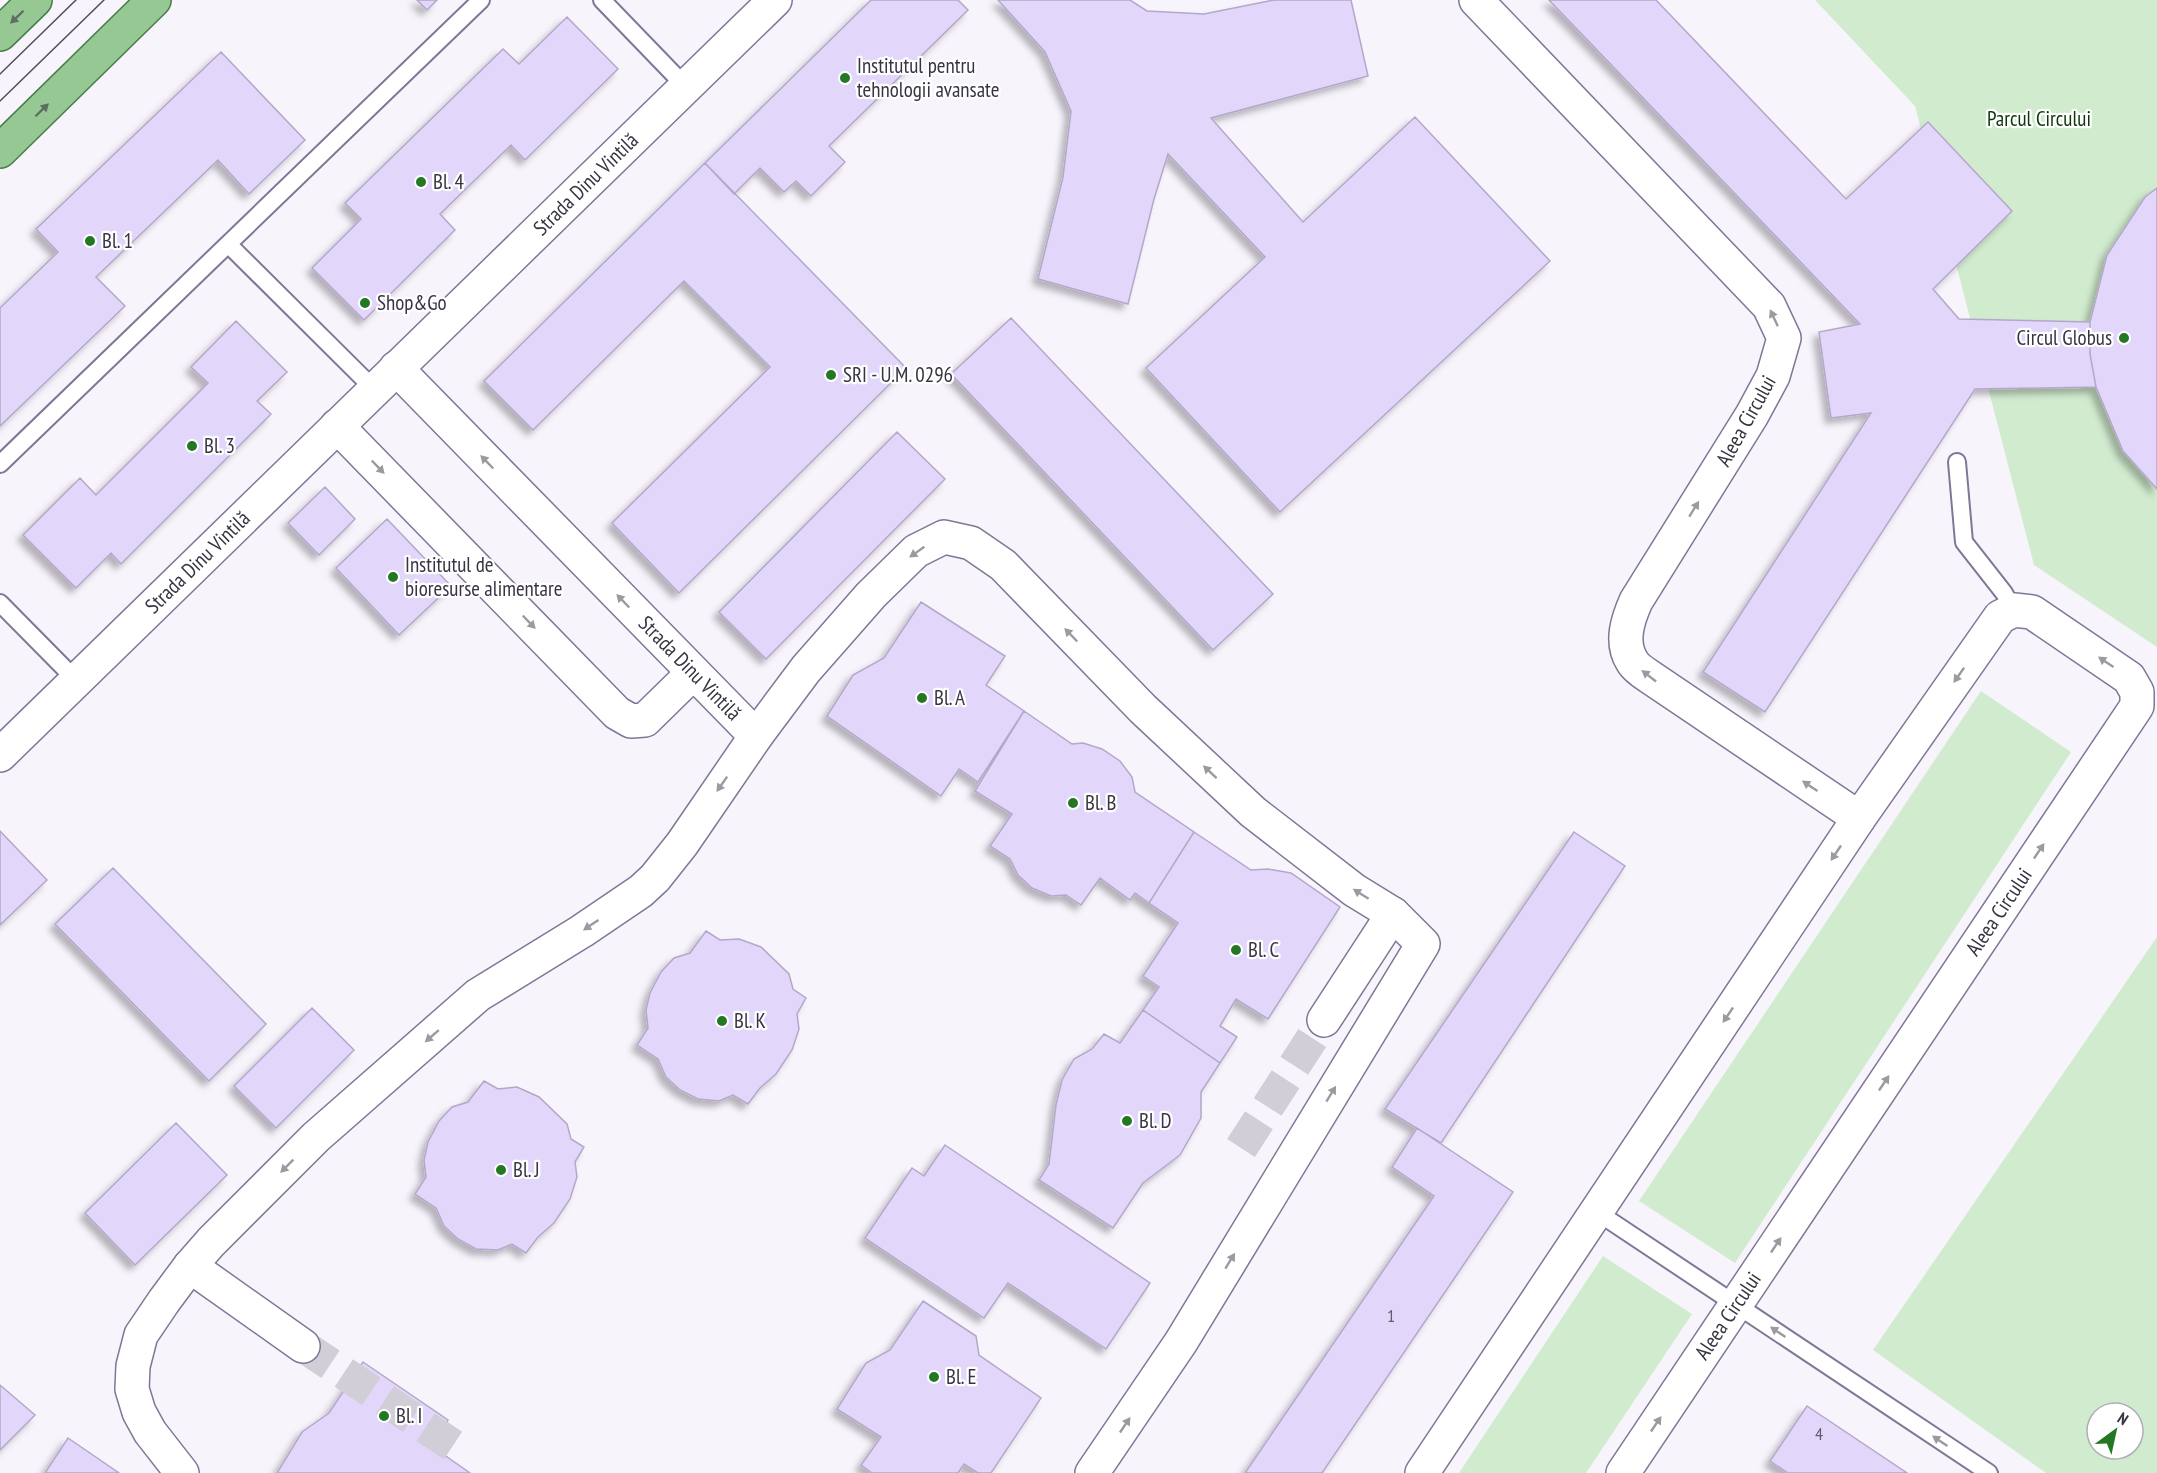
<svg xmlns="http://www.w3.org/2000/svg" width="2157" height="1473" font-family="'PT Sans Narrow',sans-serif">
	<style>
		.green { fill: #d1ebcf; fill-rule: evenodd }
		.building { fill: #e2d7fa; stroke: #b3a8c9; stroke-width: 1.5; filter: url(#shadow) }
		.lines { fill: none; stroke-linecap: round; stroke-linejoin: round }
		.street-tunnel { stroke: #d1ced7; stroke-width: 33; stroke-dasharray: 33 16; stroke-linecap: butt }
		.lane-casing { stroke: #817696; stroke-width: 20 }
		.street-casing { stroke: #817696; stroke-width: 36 }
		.primary-casing { stroke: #477d48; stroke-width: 36 }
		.lane { stroke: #fff; stroke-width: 16 }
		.street { stroke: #fff; stroke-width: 33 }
		.primary { stroke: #95c893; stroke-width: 33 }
		.tram { stroke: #514d5a; stroke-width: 1.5 }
		.oneway { fill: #5e6f62 }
		.oneway2 { fill: #9c9aa0 }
		.poi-dot { fill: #247823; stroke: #fff; stroke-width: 2 }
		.labels { text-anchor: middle; stroke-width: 4.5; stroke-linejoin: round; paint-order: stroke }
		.number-label { font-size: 18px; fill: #635d70 }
		.poi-label { font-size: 21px; fill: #393442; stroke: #fff; text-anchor: start }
		.park-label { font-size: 21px; fill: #0d360c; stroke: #fff }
		.street-label { font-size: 21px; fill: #393442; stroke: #fff }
	</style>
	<defs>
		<filter id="shadow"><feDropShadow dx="-5.5" dy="5.5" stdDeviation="3" flood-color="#0004"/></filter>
	</defs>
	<rect width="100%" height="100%" fill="#f7f4fc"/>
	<!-- green -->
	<path class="green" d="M1815,0H2157V647L2034,565L1915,106Z
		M1981,691L2071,752L1735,1263L1639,1201Z
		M2157,937V1473H2046L1873,1350ZM2097,1413H2133V1449H2097Z
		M1603,1256L1692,1314L1586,1473H1459Z"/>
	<!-- building -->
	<path class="building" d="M417,0H437L427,10Z
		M871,0H958L968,10L829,146L845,162L811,196L796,181L784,192L760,168L734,194L705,163Z
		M998,0H1130L1147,11L1204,14L1274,0H1351L1368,76L1211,118L1303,222L1415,117L1550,261L1280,512L1146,368L1265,257L1168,154L1154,199L1128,304L1038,279L1063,177L1071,111L1045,52Z
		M1549,0H1656L1846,199L1928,122L2012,211L1933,289L1959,319L2090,322V354L2096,387L1975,389L1765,712L1703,672L1871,413L1831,418L1819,332L1860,324Z
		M567,17L618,69L525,160L511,145L440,214L455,230L364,320L312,268L361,219L345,203L503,49L519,64Z
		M221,52L305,140L249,194L218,160L96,277L125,306L0,426V308L58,252L36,229Z
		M705,163L906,368L679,593L612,523L770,367L684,281L533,430L484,381Z
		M2157,188V489L2123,451L2096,387L2090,354V322L2107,255L2145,197Z
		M1011,318L1273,594L1213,650L951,374Z
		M236,321L287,372L257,401L271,414L121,564L111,553L76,588L23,535L80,478L96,495L208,383L191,367Z
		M897,432L945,479L766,659L719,612Z
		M325,487L355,519L319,555L288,523Z
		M387,519L451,586L399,635L336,568Z
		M921,602L1005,656L986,685L1024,711L978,782L959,769L941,796L827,716L853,675L884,658Z
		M1024,711L1072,744L1083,743L1102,749L1120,761L1132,777L1135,792L1194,832L1149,903L1135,893L1130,900L1100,878L1081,905L1066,895L1051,896L1032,888L1018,875L1010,859L990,846L1012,814L975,791Z
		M0,831L47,880L0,925Z
		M1194,832L1251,870L1268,869L1291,873L1340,907L1268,1019L1236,999L1220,1026L1237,1037L1220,1063L1143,1010L1159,987L1143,976L1178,923L1149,903Z
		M1574,832L1625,866L1441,1143L1385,1109Z
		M113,868L266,1024L209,1081L55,924Z
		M706,931L720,940L739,939L761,947L789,974L793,989L806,998L797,1014L799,1029L792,1050L776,1074L760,1088L748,1104L733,1095L719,1101L698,1099L680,1090L666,1077L658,1059L637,1045L648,1028L646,1010L650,993L661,972L674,958L690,953Z
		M312,1008L354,1050L276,1128L234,1086Z
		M1143,1010L1220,1063L1201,1092V1118L1180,1155L1143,1183L1113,1228L1039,1180L1049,1164L1056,1105L1062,1080L1074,1059L1092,1049L1104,1034L1120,1043Z
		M484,1081L498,1089L517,1087L539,1097L567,1124L571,1139L584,1147L575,1162L577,1177L570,1199L554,1223L538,1237L526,1253L512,1244L498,1250L476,1249L458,1239L444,1226L436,1208L415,1194L426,1177L424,1160L428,1142L439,1121L452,1107L468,1102Z
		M176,1123L227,1175L135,1265L85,1213Z
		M1417,1128L1513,1192L1322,1473H1245L1434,1196L1392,1167Z
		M945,1145L1150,1283L1106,1349L1008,1283L984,1318L865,1238L912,1168L924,1176Z
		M923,1301L976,1336L979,1355L1041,1398L991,1473H978L964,1464L958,1473H872L861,1465L881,1437L837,1409L866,1363L890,1350Z
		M363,1362L448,1420L433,1447L470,1473H277L302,1432L329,1413Z
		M0,1385L35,1415L0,1450Z
		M1807,1406L1907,1473H1788L1770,1461Z
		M68,1438L119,1473H45Z"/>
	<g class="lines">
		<!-- street-tunnel -->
		<path class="street-tunnel" d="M1241,1148L1324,1020
			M303,1346L460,1450"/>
		<defs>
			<path id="lane" d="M602,0L687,88
				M228,244L374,389
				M1957,462L1964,542L2004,593L2014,610
				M0,464L481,0
				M0,603L76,680
				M1597,1212L1989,1473"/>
			<g id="street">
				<path d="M1476,0L1769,306L1784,338L1773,376L1752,415L1636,601C1628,619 1620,642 1632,661C1635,667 1644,673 1650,677L1859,818"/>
				<path id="s1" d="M396,368L756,736"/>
				<path d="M337,426L617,713L631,721L645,720L693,673"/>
				<path id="s2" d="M0,755L775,0"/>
				<path d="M1324,1020L1393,914"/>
				<path d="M190,1266L303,1346"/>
				<path d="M182,1473L150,1432L139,1412L132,1389L133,1366L141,1335L164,1301L190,1266L211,1242L316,1137L478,995L582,931L641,891L655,878L682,844L756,736L806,669L871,595L916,551L944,537L971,543L1003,565L1143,709L1253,812L1354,890L1393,914L1423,944L1181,1342L1092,1473"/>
				<path d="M1422,1473L1859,818L2000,617L2014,610L2032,612L2129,678L2137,692V706L1623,1473"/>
			</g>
			<path id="primary" d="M0,34L35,0
				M0,151L154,0"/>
		</defs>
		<!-- lane casing -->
		<use href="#lane" class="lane-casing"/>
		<!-- street casing -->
		<use href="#street" class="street-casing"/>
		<!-- primary casing -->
		<use href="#primary" class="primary-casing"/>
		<!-- lane -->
		<use href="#lane" class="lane"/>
		<!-- street -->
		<use href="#street" class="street"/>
		<!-- primary -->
		<use href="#primary" class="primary"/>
		<!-- tram -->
		<path class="tram" d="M0,74L76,0
			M0,101L104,0"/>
	</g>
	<!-- one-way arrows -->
	<defs><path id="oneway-solid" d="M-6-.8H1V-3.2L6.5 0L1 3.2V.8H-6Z" transform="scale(1.5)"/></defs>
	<g class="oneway">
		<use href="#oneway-solid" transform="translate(17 17) rotate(136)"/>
		<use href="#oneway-solid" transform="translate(42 110) rotate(-44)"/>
	</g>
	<g class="oneway2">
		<use href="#oneway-solid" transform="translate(1774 318) rotate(-115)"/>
		<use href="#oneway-solid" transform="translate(487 462) rotate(-134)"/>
		<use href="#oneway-solid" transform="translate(378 467) rotate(46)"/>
		<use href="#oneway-solid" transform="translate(1694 509) rotate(-58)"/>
		<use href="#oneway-solid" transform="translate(917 552) rotate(145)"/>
		<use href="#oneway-solid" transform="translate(623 601) rotate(-134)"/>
		<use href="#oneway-solid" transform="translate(529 622) rotate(46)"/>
		<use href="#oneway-solid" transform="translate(1071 635) rotate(-134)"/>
		<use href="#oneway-solid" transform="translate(2106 662) rotate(-146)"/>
		<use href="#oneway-solid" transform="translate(1959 675) rotate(125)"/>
		<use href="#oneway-solid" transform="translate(1649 676) rotate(-142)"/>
		<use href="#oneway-solid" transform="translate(1210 772) rotate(-137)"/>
		<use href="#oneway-solid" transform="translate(722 784) rotate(125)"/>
		<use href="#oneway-solid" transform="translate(1810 786) rotate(-146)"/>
		<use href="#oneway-solid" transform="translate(2039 851) rotate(-56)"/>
		<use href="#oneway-solid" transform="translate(1836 853) rotate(124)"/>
		<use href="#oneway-solid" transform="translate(1361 894) rotate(-148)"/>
		<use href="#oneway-solid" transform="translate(591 925) rotate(146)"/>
		<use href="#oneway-solid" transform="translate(1728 1015) rotate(124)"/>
		<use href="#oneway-solid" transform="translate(432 1036) rotate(139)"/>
		<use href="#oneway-solid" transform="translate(1884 1083) rotate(-56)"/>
		<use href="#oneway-solid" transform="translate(1331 1094) rotate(-59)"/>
		<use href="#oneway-solid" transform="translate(287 1166) rotate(135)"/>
		<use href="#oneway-solid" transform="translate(1776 1245) rotate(-56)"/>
		<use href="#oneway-solid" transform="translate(1230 1261) rotate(-59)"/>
		<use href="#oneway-solid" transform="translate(1778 1332) rotate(-146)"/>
		<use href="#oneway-solid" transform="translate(1656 1424) rotate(-56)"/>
		<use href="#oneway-solid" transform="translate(1125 1425) rotate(-56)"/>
		<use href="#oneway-solid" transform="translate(1940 1441) rotate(-146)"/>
	</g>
	<!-- markers -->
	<g class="poi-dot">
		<circle cx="845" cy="78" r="6"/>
		<circle cx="421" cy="182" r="6"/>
		<circle cx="90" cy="241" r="6"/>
		<circle cx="365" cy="303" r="6"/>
		<circle cx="2124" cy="338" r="6"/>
		<circle cx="831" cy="375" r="6"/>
		<circle cx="192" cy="446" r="6"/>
		<circle cx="393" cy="577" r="6"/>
		<circle cx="922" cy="698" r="6"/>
		<circle cx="1073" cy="803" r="6"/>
		<circle cx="1236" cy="950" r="6"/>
		<circle cx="722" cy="1021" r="6"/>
		<circle cx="1127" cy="1121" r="6"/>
		<circle cx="501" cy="1170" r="6"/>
		<circle cx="934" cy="1377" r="6"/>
		<circle cx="384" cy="1416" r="6"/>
	</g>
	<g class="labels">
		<!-- number labels -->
		<g class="number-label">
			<text x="1391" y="1322">1</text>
			<text x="1819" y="1440">4</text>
		</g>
		<!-- poi labels -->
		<g class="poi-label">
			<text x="857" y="73">Institutul pentru<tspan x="857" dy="24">tehnologii avansate</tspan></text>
			<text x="433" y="189">Bl. 4</text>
			<text x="102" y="248">Bl. 1</text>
			<text x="377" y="310">Shop&amp;Go</text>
			<text x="2112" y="345" text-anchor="end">Circul Globus</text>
			<text x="843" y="382">SRI - U.M. 0296</text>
			<text x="204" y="453">Bl. 3</text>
			<text x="405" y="572">Institutul de<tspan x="405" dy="24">bioresurse alimentare</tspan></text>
			<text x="934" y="705">Bl. A</text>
			<text x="1085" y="810">Bl. B</text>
			<text x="1248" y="957">Bl. C</text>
			<text x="734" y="1028">Bl. K</text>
			<text x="1139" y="1128">Bl. D</text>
			<text x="513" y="1177">Bl. J</text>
			<text x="946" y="1384">Bl. E</text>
			<text x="396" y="1423">Bl. I</text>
		</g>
		<!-- park labels -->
		<g class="park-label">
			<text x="2039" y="126">Parcul Circului</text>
		</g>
		<!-- street labels -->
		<g class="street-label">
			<text dy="7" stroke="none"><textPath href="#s2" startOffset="818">Strada Dinu Vintilă</textPath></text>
			<text transform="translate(1746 421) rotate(-61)" y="7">Aleea Circului</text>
			<text dy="7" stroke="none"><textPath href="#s2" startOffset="276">Strada Dinu Vintilă</textPath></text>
			<text dy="7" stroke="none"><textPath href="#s1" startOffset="420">Strada Dinu Vintilă</textPath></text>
			<text transform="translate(1999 912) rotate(-56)" y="7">Aleea Circului</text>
			<text transform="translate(1728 1316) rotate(-56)" y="7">Aleea Circului</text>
		</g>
	</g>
	<!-- north arrow -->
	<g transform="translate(2115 1431) rotate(33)"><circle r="28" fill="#ffffff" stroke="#b0aeb3" stroke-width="1.5"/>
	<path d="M0-4.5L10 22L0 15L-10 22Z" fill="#247823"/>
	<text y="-9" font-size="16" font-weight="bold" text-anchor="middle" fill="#393442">N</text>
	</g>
</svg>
